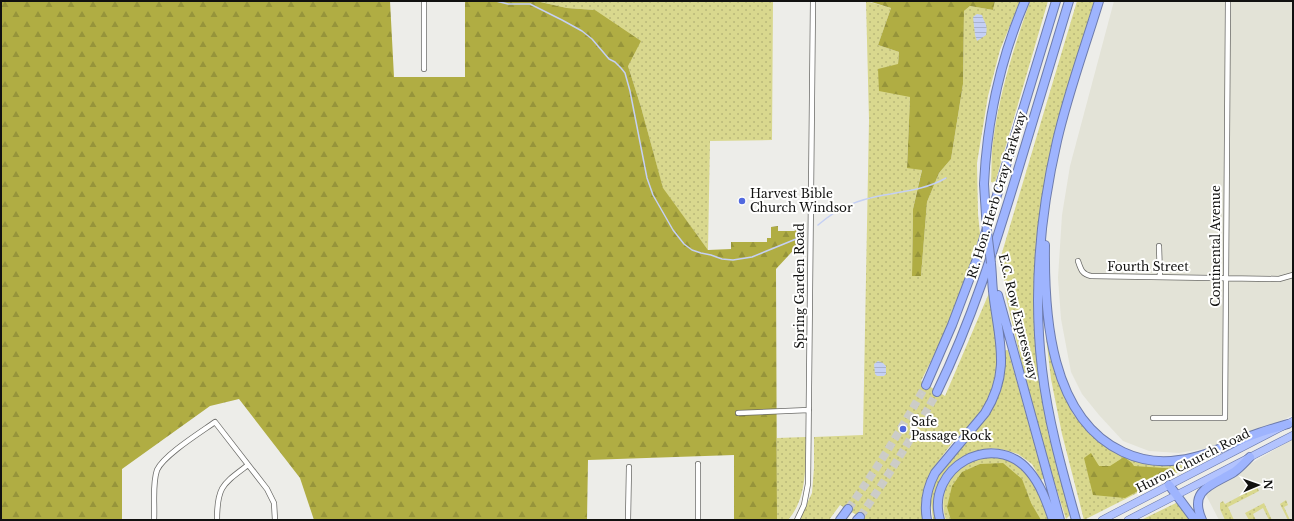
<svg xmlns="http://www.w3.org/2000/svg" width="1294" height="521" font-family="'Libre Baskerville',serif">
	<style>
		.built { fill: #e3e3d7 }
		.green { fill: url(#green-dots) }
		.forest { fill: url(#forest-firs) }
		.water { fill: url(#water-rules) }
		.lines { fill: none; stroke-linecap: round; stroke-linejoin: round }
		.stream { stroke: #c5d0f4; stroke-width: 1.5 }
		.motorway-tunnel { stroke: #ccccc8; stroke-width: 8; stroke-dasharray: 8 4; stroke-linecap: butt }
		.minor-casing { stroke: #6b6b68; stroke-width: 6 }
		.trunk-casing { stroke: #6d7bab; stroke-width: 8 }
		.motorway-casing { stroke: #6d7bab; stroke-width: 10 }
		.minor { stroke: #fff; stroke-width: 4.5 }
		.trunk { stroke: #b2c3fe; stroke-width: 7 }
		.motorway { stroke: #9eb4fe; stroke-width: 8 }
		.motorway-bridge-casing { stroke: #6d7bab; stroke-width: 10; stroke-linecap: butt }
		.motorway-bridge { stroke: #9eb4fe; stroke-width: 8 }
		.poi-dot { fill: #5169df; stroke: #fffffe; stroke-width: 1.5 }
		.labels { text-anchor: middle; stroke-width: 4; stroke-linejoin: round; paint-order: stroke }
		.poi-label { font-size: 12px; fill: #111110; stroke: #fffffe; text-anchor: start }
		.street-label { font-size: 12px; fill: #111110; stroke: #fffffe }
	</style>
	<defs>
		<pattern id="green-dots" width="8" height="8" patternUnits="userSpaceOnUse"><rect width="8" height="8" fill="#d9d88e"/><path d="M2 2h.1M6 6h.1" fill="none" stroke="#b9b879" stroke-width="1.8" stroke-linecap="round"/></pattern>
		<pattern id="forest-firs" width="22" height="20" patternUnits="userSpaceOnUse"><rect width="22" height="20" fill="#b0ad43"/><path d="M5 1l3.5 6h-7zM16 11l3.5 6h-7z" fill="#96943a"/></pattern>
		<pattern id="water-rules" width="6" height="5" patternUnits="userSpaceOnUse"><rect width="6" height="5" fill="#c5d0f4"/><path d="M0 2.5h6" fill="none" stroke="#a8b2d0"/></pattern>
	</defs>
	<rect width="100%" height="100%" fill="#edede9"/>
	<!-- built -->
	<path class="built" d="M1114,1H1293V415L1255,434L1225,445L1179,453L1149,451L1123,441L1099,415L1082,394L1071,372L1061,319L1058,278L1062,215L1070,166Z
		M1293,439V520H1219L1206,495L1210,487Z"/>
	<!-- green -->
	<path class="green" d="M536,1H773L772,140L710,141L708,250L663,189L641,107L628,66L595,10L567,8Z
		M866,1L891,8L878,45L899,52L898,64L910,97L907,167L922,169L913,209L912,276H921L927,202L939,173L951,159L963,84L964,11L970,6L993,10L995,1H1020L1000,50L988,96L977,163L978,214L980,234L961,293L940,343L921,381L945,396L989,293L997,342L998,358L995,382L984,407L969,426L952,443L931,471L924,490V520H865L840,505L829,520H799L812,493L814,468V437L863,435L869,120Z
		M1030,1H1048L995,183L991,182C992,169 991,155 993,142C999,94 1014,47 1030,1Z
		M1077,1H1094L1054,134L1037,234L1035,300L1042,394L1048,432L1070,515L1066,519L1053,478L1024,373L1006,297L1001,256Z
		M1050,335L1063,390L1073,414L1087,429L1104,444L1139,460L1212,455L1084,520L1062,434L1051,379L1046,337Z
		M1008,350L1044,478L1041,480L1032,464L1018,454L1005,450L992,448L968,454L950,466L941,478L937,492V520H933L931,502L932,490L938,474L997,398L1002,386L1004,351Z
		M806,437C805,466 808,497 788,520H777V438Z
		M985,456C991,457 998,456 1004,458C1032,465 1041,497 1050,520H946C940,504 944,482 957,470C964,462 976,459 985,456Z
		M1257,487L1259,491L1228,507L1234,520H1225L1220,509V503L1223,501L1225,504Z
		M1286,500L1288,505L1284,507L1290,520H1288L1280,504Z
		M1178,502L1192,520H1141Z
		M1264,503L1272,520H1269L1263,508L1253,514L1256,520H1249L1245,513Z"/>
	<!-- forest -->
	<path class="forest" d="M1,1H390L394,77H465V1H536L567,8L595,10L641,41L628,66L641,107L663,188L708,250L731,249V242H767V238H771V227L778,226V231H794L798,229L802,241L776,269L777,520H734V455L588,460L587,520H314L300,478L239,399L210,406L122,469V520H1Z
		M868,1H995L993,10L970,6L964,11L963,84L951,159L939,173L927,202L921,276H912L913,209L922,170L907,168L910,97L879,91L878,69L898,64L899,52L878,45L891,8Z
		M1091,453L1099,466H1110L1124,457L1132,463L1134,466L1179,469L1125,498L1093,495L1084,458Z
		M1003,463L1022,479L1031,503L1041,520H951L947,507L952,486L962,472L980,464Z"/>
	<!-- water -->
	<path class="water" d="M977,14L982,15C985,25 988,23 986,35L977,41L975,35L973,17Z
		M878,361L883,363L886,366V374L884,376H877L875,374L874,364Z"/>
	<g class="lines">
		<!-- stream -->
		<path class="stream" d="M496,1L508,4H530L562,20L582,31L592,39L609,59L615,62L621,68L625,73L630,91L647,178L653,195L673,230L684,244L692,250L701,253L711,255L722,259L733,260L752,257L801,237
			M818,225C839,207 857,200 884,195C905,191 927,189 946,178"/>
		<!-- motorway-tunnel -->
		<path class="motorway-tunnel" d="M848,509C877,469 902,428 926,385
			M860,517C888,476 914,435 937,392"/>
		<defs>
			<path id="minor" d="M424,69V1
				M1159,246L1160,277
				M1078,261C1081,270 1082,274 1091,276L1279,279L1293,275
				M738,413L809,410
				M1153,418H1225L1228,1
				M154,520C155,504 152,485 157,470C164,455 201,432 215,422L267,489L274,503L275,520
				M217,520C217,486 223,484 248,465
				M628,520L629,467
				M698,520V464
				M797,520L804,505L808,484L813,1"/>
			<path id="trunk" d="M1102,520L1293,421
				M1128,520L1293,435"/>
			<path id="motorway" d="M984,184C987,120 1000,60 1025,1
				M1045,245C1044,315 1050,418 1123,452C1140,460 1160,463 1179,460C1206,457 1231,443 1256,434C1267,430 1278,427 1288,424
				M998,295L1060,520
				M926,385L952,325L980,251L1056,1
				M937,392C972,320 995,246 1018,170C1035,113 1052,57 1069,1
				M1169,485L1195,520
				M840,520L848,509
				M857,520L860,517
				M927,520C924,504 927,488 935,473L985,413C1012,370 998,338 993,291C992,282 992,273 991,264
				M940,520C925,468 993,429 1029,471C1041,485 1047,503 1053,520
				M1076,520C1062,470 1048,421 1042,369C1033,293 1040,215 1057,141C1068,93 1085,47 1099,1
				M1202,520C1188,489 1213,485 1234,472C1240,468 1245,462 1250,457"/>
		</defs>
		<!-- minor casing -->
		<use href="#minor" class="minor-casing"/>
		<!-- trunk casing -->
		<use href="#trunk" class="trunk-casing"/>
		<!-- motorway casing -->
		<use href="#motorway" class="motorway-casing"/>
		<!-- minor -->
		<use href="#minor" class="minor"/>
		<!-- trunk -->
		<use href="#trunk" class="trunk"/>
		<!-- motorway -->
		<use href="#motorway" class="motorway"/>
		<defs>
			<path id="motorway-bridge" d="M984,184L987,231L991,263"/>
		</defs>
		<!-- motorway-bridge casing -->
		<use href="#motorway-bridge" class="motorway-bridge-casing"/>
		<!-- motorway-bridge -->
		<use href="#motorway-bridge" class="motorway-bridge"/>
	</g>
	<!-- markers -->
	<g class="poi-dot">
		<circle cx="742" cy="201" r="4"/>
		<circle cx="903" cy="429" r="4"/>
	</g>
	<g class="labels">
		<!-- poi labels -->
		<g class="poi-label">
			<text x="750" y="198">Harvest Bible<tspan x="750" dy="14">Church Windsor</tspan></text>
			<text x="911" y="426">Safe<tspan x="911" dy="14">Passage Rock</tspan></text>
		</g>
		<!-- street labels -->
		<g class="street-label">
			<text transform="translate(997 195) rotate(-73)" y="4">Rt. Hon. Herb Gray Parkway</text>
			<text transform="translate(1216 246) rotate(-90)" y="4">Continental Avenue</text>
			<text x="1148" y="271">Fourth Street</text>
			<text transform="translate(800 286) rotate(-90)" y="4">Spring Garden Road</text>
			<text transform="translate(1018 317) rotate(76)" y="4">E.C. Row Expressway</text>
			<text transform="translate(1193 461) rotate(-27)" y="4">Huron Church Road</text>
		</g>
	</g>
	<!-- border -->
	<rect width="1294" height="521" fill="none" stroke="#111110" stroke-width="4"/>
	<!-- north arrow -->
	<g transform="translate(1258 485) rotate(88)" stroke="#fffffe" stroke-width="3" paint-order="stroke">
	<path d="M0-3L7 15L0 10L-7 15Z" fill="#111110"/>
	<text y="-6" font-size="11" font-weight="bold" text-anchor="middle" fill="#111110">N</text>
	</g>
</svg>
